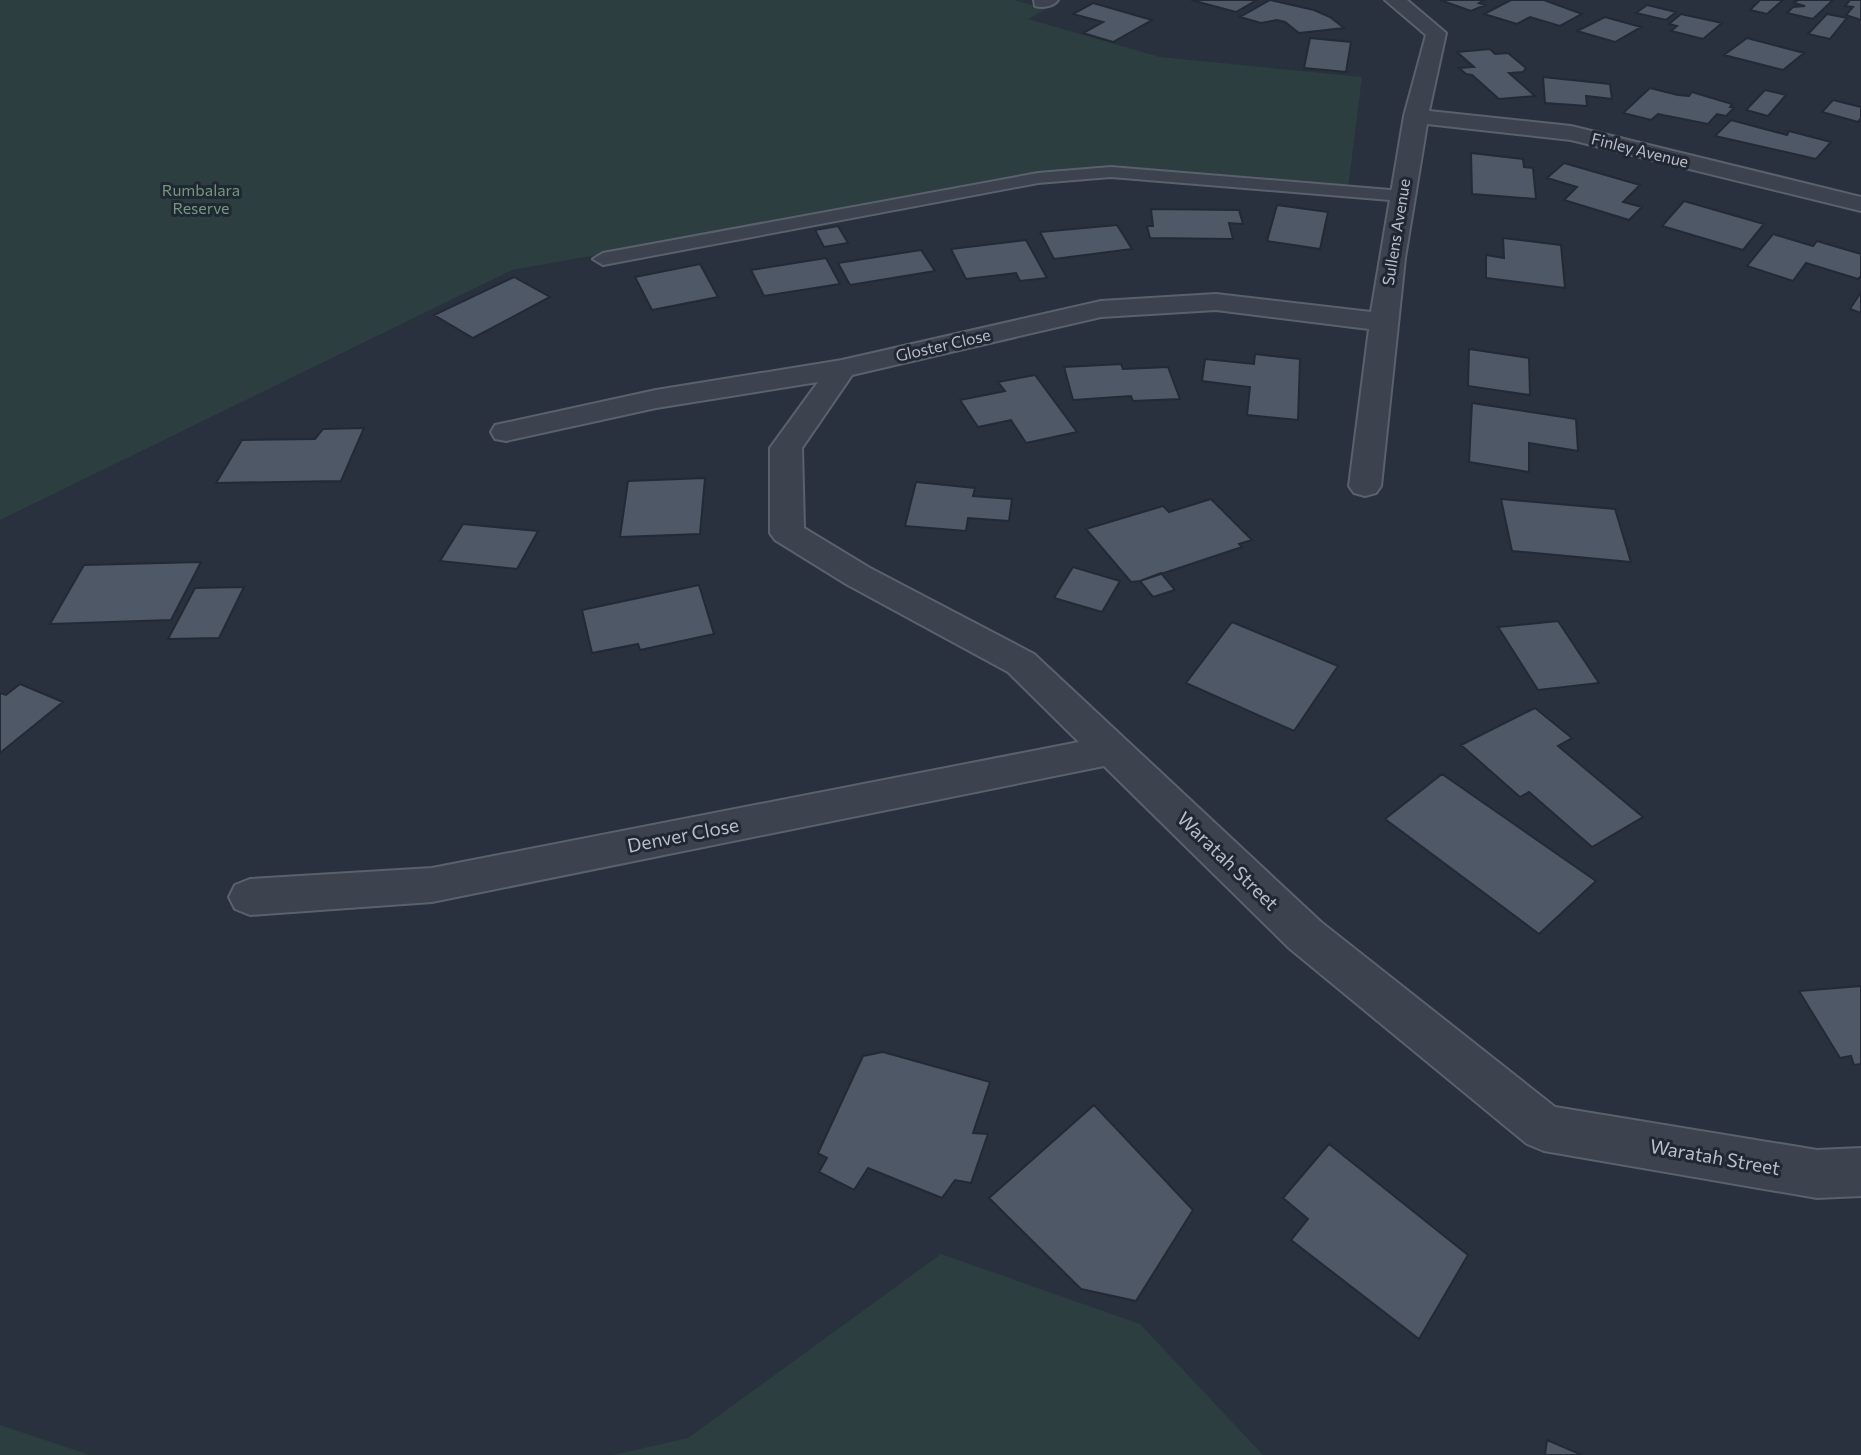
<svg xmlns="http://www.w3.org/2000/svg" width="1861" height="1455" font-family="Commissioner,sans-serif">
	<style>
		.green { fill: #2c3e40 }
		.building { fill: #4f5866; stroke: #232a35; stroke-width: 2 }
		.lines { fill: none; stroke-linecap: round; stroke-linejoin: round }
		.service-casing { stroke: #5a616c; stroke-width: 4 }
		.minor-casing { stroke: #5a616c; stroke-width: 4 }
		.service { fill: #3c434e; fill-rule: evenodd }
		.minor { fill: #3c434e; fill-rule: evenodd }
		.labels { text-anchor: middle; stroke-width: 6; stroke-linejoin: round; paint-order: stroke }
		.far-street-label { font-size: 16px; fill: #b9bec9; stroke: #212833 }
		.far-park-label { font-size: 16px; fill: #73977d; stroke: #212833 }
		.street-label { font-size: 19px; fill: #b9bec9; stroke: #212833 }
	</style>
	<rect width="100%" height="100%" fill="#29313e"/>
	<!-- green -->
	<path class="green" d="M0,0H1014L1046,9L1028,19L1160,57L1362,77L1348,188L1091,167L512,270L0,520Z
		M941,1254L1140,1324L1263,1455H613L688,1438Z
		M0,1425L90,1455H0Z"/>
	<!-- building -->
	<path class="building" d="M1191,0H1257L1236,12Z
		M1270,0L1314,10L1330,17L1344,28L1299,33L1285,22L1277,20L1261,23L1240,17Z
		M1440,0H1485L1479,3L1485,5L1471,11Z
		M1511,0H1544L1582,14L1560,26L1530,17L1517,24L1484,14Z
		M1760,0H1783L1767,14L1750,10Z
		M1794,0H1833L1813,19L1787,13L1793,7L1805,6L1794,3L1797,1Z
		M1850,0H1861V20L1846,15L1853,7L1845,6Z
		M1093,3L1152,20L1113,42L1083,33L1103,22L1073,14Z
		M1647,5L1676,12L1666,20L1636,13Z
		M1681,14L1722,23L1703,39L1671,31L1677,26L1669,24Z
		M1827,14L1847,18L1830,39L1808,34Z
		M1605,17L1641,27L1615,42L1577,31Z
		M1310,38L1351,42L1346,72L1304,68Z
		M1747,38L1804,53L1783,70L1724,55Z
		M1490,49L1495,54L1508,53L1526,68L1523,72L1509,73L1535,96L1499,99L1472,75L1466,74L1459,68L1474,67L1457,52Z
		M1543,77L1610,84L1612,99L1586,96L1587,106L1545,103Z
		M1650,88L1678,95L1689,96L1692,92L1732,104L1730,107L1734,108L1726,116L1717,114L1708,124L1658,114L1651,120L1623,113Z
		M1765,90L1786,95L1768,116L1746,110Z
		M1833,100L1861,107V118L1858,122L1822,112Z
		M1731,120L1787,135L1789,131L1831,142L1816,159L1715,136Z
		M1471,153L1523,159L1524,167L1533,168L1536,199L1472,194Z
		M1564,163L1640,185L1623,202L1642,207L1629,220L1564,200L1577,187L1547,178Z
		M1684,201L1764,224L1743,250L1662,226Z
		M1277,205L1328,212L1320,249L1267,241Z
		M1151,209L1239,210L1243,224L1229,223L1233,239L1150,238L1147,226H1153Z
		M1117,225L1132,249L1054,259L1040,232Z
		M838,226L848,243L824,247L815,230Z
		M1773,234L1813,246L1817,241L1861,254V276L1858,279L1806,263L1793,281L1747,266Z
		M1503,238L1561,245L1565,288L1486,278V255L1504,258Z
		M1026,240L1047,278L1020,281L1016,273L966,279L951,249Z
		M921,250L935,271L850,285L838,263Z
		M826,258L840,284L764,296L751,270Z
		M700,264L718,297L652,310L635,277Z
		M514,277L550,297L473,338L434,315Z
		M1861,292V313L1850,309Z
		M1469,349L1529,358L1530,395L1468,386Z
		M1255,354L1300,359L1298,420L1247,415L1250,387L1202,381L1205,359L1254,364Z
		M1121,364L1123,369L1168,367L1180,399L1133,401L1131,396L1073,400L1064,367Z
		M1035,375L1077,432L1026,443L1011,420L978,427L960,400L1005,391L998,382Z
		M1472,403L1576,419L1578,451L1529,443V472L1469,462Z
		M364,428L341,481L216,483L242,440L315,439L323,429Z
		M705,478L700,534L620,537L628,481Z
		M916,482L975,488L973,496L1012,499L1009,521L968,518L966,531L905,526Z
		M1211,499L1252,540L1239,544L1242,547L1140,581L1131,582L1086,529L1163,506L1169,512Z
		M1501,499L1615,509L1631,562L1512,551Z
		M463,524L538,531L517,569L440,561Z
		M201,562L171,620L50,624L84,565Z
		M1073,567L1120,581L1102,612L1054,598Z
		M1161,573L1175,590L1153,597L1140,581Z
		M699,585L714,634L640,650L638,644L592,653L582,610Z
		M244,587L219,638L168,639L195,588Z
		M1558,621L1599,683L1538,690L1498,627Z
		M1232,622L1338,666L1294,731L1186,683Z
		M20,684L63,702L0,753V693L6,695Z
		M1535,708L1572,738L1558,746L1643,817L1592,847L1529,792L1520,797L1461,745Z
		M1442,774L1596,881L1539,934L1385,819Z
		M1861,986V1064L1854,1065L1851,1056L1840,1058L1799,991Z
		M883,1052L990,1082L973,1133L988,1134L971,1183L955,1180L942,1198L868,1168L854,1190L819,1172L827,1158L818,1153L863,1056Z
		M1094,1105L1193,1210L1136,1301L1081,1289L989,1198Z
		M1329,1144L1468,1255L1419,1339L1291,1240L1308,1219L1283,1198Z
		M1547,1440L1582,1455H1545Z"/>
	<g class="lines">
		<defs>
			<path id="service" d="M1111,167L1402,191L1411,196L1402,201L1111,177L1038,183L603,265L593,259L603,253L1038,173Z"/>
			<path id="minor" d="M1034,0H1058C1053,7 1043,8 1035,6Z
				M1385,0H1407L1446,33L1429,111L1571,126L1861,197V211L1571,140L1427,124L1405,258L1381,486L1376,493L1365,496L1354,493L1349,486L1369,329L1216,310L1101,317L852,375L802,448L804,528L870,568L1034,654L1321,922L1555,1107L1817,1150L1861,1148V1196L1817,1198L1544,1151L1527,1144L1289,948L1104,766L432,902L250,915L235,909L229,897L235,885L250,879L432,868L1079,742L1008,672L846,584L775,540L770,533V448L818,382L656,408L506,441L495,439L491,432L495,425L656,390L842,360L1101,301L1216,294L1371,312L1404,116L1426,35Z"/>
		</defs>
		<!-- service casing -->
		<use href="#service" class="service-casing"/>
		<!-- minor casing -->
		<use href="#minor" class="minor-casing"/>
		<!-- service -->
		<use href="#service" class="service"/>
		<!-- minor -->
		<use href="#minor" class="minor"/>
	</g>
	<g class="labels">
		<!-- far-street labels -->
		<g class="far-street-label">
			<text transform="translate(1640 150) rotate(14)" y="6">Finley Avenue</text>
			<text transform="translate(1396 232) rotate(-81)" y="6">Sullens Avenue</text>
			<text transform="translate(943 345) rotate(-13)" y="6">Gloster Close</text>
		</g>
		<!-- far-park labels -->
		<g class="far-park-label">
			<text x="201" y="196">Rumbalara<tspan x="201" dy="18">Reserve</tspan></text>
		</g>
		<!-- street labels -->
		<g class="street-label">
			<text transform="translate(683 835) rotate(-11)" y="7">Denver Close</text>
			<text transform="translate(1228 861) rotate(44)" y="7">Waratah Street</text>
			<text transform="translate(1715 1157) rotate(10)" y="7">Waratah Street</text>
		</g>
	</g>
</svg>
